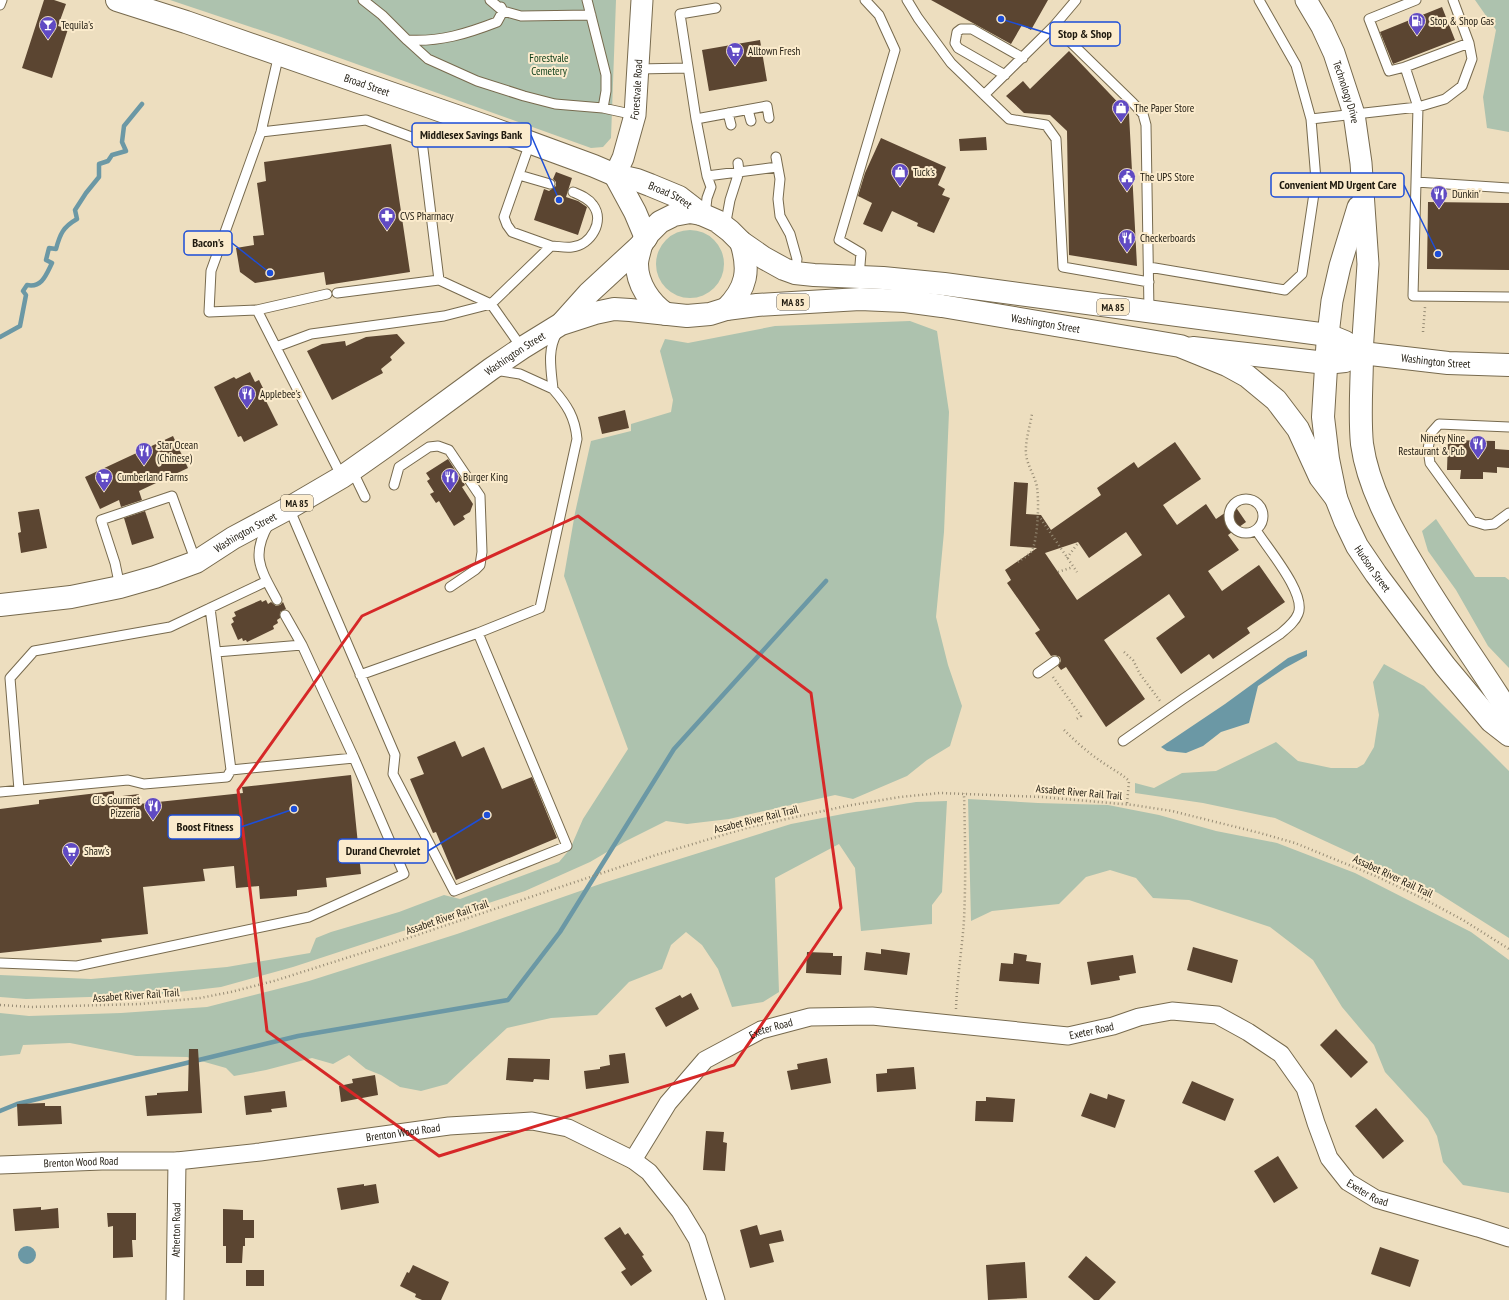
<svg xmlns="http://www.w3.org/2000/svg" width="1509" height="1300" font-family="'PT Sans Narrow',sans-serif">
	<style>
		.green { fill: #adc2ae }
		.water { fill: #6b98a5 }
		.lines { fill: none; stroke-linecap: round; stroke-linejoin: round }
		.stream { stroke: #6b98a5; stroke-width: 4.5 }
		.building { fill: #5b4531; fill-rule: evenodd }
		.service-casing { stroke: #776a4e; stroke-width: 11 }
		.minor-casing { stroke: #776a4e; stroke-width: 19 }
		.tertiary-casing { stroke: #776a4e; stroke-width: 23 }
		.secondary-casing { stroke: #776a4e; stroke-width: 24 }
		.primary-casing { stroke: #776a4e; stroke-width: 24 }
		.path { stroke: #978c75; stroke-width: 2.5; stroke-dasharray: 1 3; stroke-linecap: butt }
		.service { stroke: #fff; stroke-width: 9 }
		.minor { stroke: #fff; stroke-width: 17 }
		.tertiary { stroke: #fff; stroke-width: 21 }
		.secondary { stroke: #fff; stroke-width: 22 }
		.primary { stroke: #fff; stroke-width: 22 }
		.marked { fill: none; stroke: #d62828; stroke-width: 3; stroke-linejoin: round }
		.labels { text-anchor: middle; stroke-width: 4; stroke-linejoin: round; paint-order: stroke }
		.shield { fill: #fbebcc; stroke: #615948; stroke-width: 1 }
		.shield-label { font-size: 10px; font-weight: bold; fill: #1f1a0f }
		.poi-label { font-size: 11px; fill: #1f1a0f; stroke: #fbebcc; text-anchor: start }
		.park-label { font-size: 11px; fill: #0c3d17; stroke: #fbebcc }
		.street-label { font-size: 11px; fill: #1f1a0f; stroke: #fbebcc }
		.leader { fill: none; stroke: #1d4ed8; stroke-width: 1.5 }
		.callout-dot { fill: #1d4ed8; stroke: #fbebcc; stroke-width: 1.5 }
		.callout { fill: #fbebcc; stroke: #1d4ed8; stroke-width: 1.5 }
		.callout-label { font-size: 12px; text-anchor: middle; font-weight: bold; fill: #1f1a0f }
	</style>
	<rect width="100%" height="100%" fill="#eddebf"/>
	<!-- green -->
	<path class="green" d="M170,0H616L611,138L603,147L591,148L281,37Z
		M1475,0H1509V132L1487,128L1483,97L1496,30Z
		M656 264a34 34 0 1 1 68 0a34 34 0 1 1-68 0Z
		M910,321L937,331L949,412L944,532L936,617L948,665L962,706L950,746L927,760L907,776L853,799L835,795L729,819L687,824L666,821L624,842L590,862L525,891L293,967L221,987L152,995L26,999L0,997V975L91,979L227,967L310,953L316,938L331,932L399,912L444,895L460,899L559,862L570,849L583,819L628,749L564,576L575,513L591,441L631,431V424L671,412L673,400L660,351L665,339L688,343L775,326Z
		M1436,519L1475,577H1505L1509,580V668L1488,646L1456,590L1428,551L1422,531Z
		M1384,664L1424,686L1509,771V938L1438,893L1275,818L1203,803L1135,793V783L1154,788L1182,773L1216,771L1276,742L1298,761L1331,768H1357L1364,764L1374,747L1379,715L1373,682Z
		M968,799L1038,803L1108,805L1159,815L1216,831L1277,843L1355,873L1471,932L1509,960V1193L1463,1185L1443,1162L1437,1136L1428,1119L1385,1072L1374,1045L1342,1007L1313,960L1270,927L1189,900L1153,898L1136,878L1110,870L1086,877L1059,904L992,911L971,921Z
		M947,801L942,892L932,905V924L861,931L855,868L839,844L775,878L779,992L763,1002L732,1007L718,969L702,945L686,932L671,945L662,969L629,982L597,1015L551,1018L507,1028L447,1084L421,1091L400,1087L381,1075L366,1069L349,1055L333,1064L312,1058L266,1070L234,1076L226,1068L187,1057L136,1056L70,1043L23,1045L20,1054L0,1056V1013L29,1016L121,1013L207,1007L309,981L457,934L603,883L791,824L848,813L916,802Z"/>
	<!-- water -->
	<path class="water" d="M1307,650V656L1285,668L1258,686L1249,723L1221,732L1203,746L1186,753L1167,751L1161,747L1225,704L1288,658Z
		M18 1255a9 9 0 1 1 18 0a9 9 0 1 1-18 0Z"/>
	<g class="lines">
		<!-- stream -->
		<path class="stream" d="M0,337L20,326L26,295L23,291L27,285C42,288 46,275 52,263L46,260L49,248L56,249C60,234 63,227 77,219L75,210L86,193L99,177V164L108,161L112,155L126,151L122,142L124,126L142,104
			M0,1111L17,1104L298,1036L508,1000L560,932L674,749L826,581"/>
	</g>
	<!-- building -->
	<path class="building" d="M44,0H54L66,4L58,26L68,29L52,78L22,68Z
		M931,0H1048L1031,30L1022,25L1011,44Z
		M1442,7L1455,40L1393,64L1380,32Z
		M760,40L767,81L709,91L702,50Z
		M1069,51L1129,114L1137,266L1069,255L1067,131L1050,115L1024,113L1006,96L1023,81L1030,89Z
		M986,137L987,150L960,151L959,139Z
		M881,138L946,167L938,185L945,189L942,195L950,198L934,233L917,226L918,223L892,211L882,232L863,224L872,203L858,196L865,173Z
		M391,144L410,272L326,285L324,272L255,283L240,272L236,248L254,245L253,236L264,235L257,183L266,181L264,162Z
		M556,172L572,178L566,197L578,201L587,207L578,235L534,220L544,189L549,191L556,186V182L553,179Z
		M1428,202L1509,203V270L1427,269Z
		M397,334L405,343L390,357L392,360L381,369L383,373L332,400L307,351L322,344L345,341L346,346L366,337Z
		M250,372L255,382L259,380L265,392L262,393L278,425L244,442L241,436L238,437L214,387L234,377L236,379Z
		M625,410L629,428L602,434L598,417Z
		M173,436L188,468L139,491L142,500L121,507L119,500L100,509L85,477Z
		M1448,440L1495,441V449L1509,450V468L1497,467V473L1483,472V479H1460L1461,470H1447Z
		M1175,442L1201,479L1163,505L1177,525L1206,504L1216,519L1235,506L1246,522L1228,535L1239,550L1208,571L1222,591L1259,565L1285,602L1247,628L1250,633L1213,659L1209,654L1181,674L1156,638L1185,617L1169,594L1104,640L1145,699L1106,727L1066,667L1061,670L1058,666L1061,661L1060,657L1055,655L1051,656L1035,633L1040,630L1007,583L1011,580L1005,570L1037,548L1010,546L1014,482L1028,483L1026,514L1041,515L1051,530L1101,495L1097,488L1134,462L1138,468ZM1126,532L1142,555L1077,600L1045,553L1078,542L1089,558Z
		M448,459L465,485L462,487L473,504L470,512L463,516L465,519L454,526L439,501L436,503L430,494L434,492L427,481L430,479L426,473Z
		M39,509L47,548L21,553L18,533L21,532L18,512Z
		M145,511L154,538L132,545L124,518Z
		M261,600L262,602L266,600L268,604L271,602L276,606L280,605L283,602L286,609L280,612V618L277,620L278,623L273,626L274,629L247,642L246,640L243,641L242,638L238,640L231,624L234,622L232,618L236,616L234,612Z
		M455,741L462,757L484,747L502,789L532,777L557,838L456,880L436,832L433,833L410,779L424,774L417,757Z
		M351,775L361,874L326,878L327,887L297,890V896L260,899L259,886L236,888L234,866L203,869L205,881L143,887L148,934L101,939L102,942L0,953V809L39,804V800L114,791V797L139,794V804L243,793L242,787Z
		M1193,947L1238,960L1232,983L1187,970Z
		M881,949L910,953L907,975L864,970L866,952L881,954Z
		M807,952L833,953V956H842L841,975L806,973Z
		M1014,953L1027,955L1026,961L1041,963L1039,984L999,981L1001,963L1013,964Z
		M1133,955L1136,973L1119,976L1120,980L1091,985L1087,962Z
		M691,993L699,1009L666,1027L655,1008L680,995L682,998Z
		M1336,1029L1368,1062L1351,1078L1320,1045Z
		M189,1049H198L202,1113L147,1116L145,1096L157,1095V1093L188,1091Z
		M625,1053L629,1083L586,1089L584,1071L600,1069V1067L610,1065L609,1055Z
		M508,1058L550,1059L549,1080L534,1079L533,1082L506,1080Z
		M827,1058L831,1083L791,1090L787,1071L798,1069L797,1064Z
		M914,1067L916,1089L877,1092L876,1074L887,1073V1069Z
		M375,1075L378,1095L341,1102L339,1086L353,1083L352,1079Z
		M1192,1081L1234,1099L1225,1121L1182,1103Z
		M285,1091L287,1107L271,1109L272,1112L246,1115L244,1096Z
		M1090,1093L1107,1099L1108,1094L1125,1100L1115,1128L1081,1116Z
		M986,1097L1015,1099L1013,1122L975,1121L976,1101H986Z
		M45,1103V1106H61L62,1124L18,1126L17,1104Z
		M1376,1108L1404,1141L1383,1159L1355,1126Z
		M706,1131L724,1132L723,1142L727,1143L725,1171L703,1170Z
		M1278,1156L1298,1188L1274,1203L1254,1171Z
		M364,1184V1186L376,1184L379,1203L341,1210L337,1188Z
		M41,1207V1210L58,1208L59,1228L15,1231L13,1209Z
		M223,1209L243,1210V1220H254V1238H245V1246H243L242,1263H226V1246H223Z
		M107,1213H136V1240H132L133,1257L113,1258V1226L108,1227Z
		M757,1225L760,1235L781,1230L784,1241L769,1244L774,1262L750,1268L740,1230Z
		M620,1227L625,1235L628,1233L644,1255L642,1256L652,1271L631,1286L621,1272L626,1269L604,1238Z
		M1380,1247L1419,1260L1410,1287L1371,1274Z
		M1086,1256L1116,1282L1099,1300H1094L1068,1277Z
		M1025,1262L1027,1298L988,1300L986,1265Z
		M413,1265L449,1282L441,1300H422L415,1297L416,1294L400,1286L407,1272L409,1273Z
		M246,1270H264V1286H246Z"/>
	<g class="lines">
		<defs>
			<path id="service" d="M363,0L382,15L407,40C440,42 466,34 497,22L503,11L490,0
				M587,0L606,75V91L603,108L635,115
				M907,0L918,18L951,63L1009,119L1046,125L1056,139L1063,267L1149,282
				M1076,0L1054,26L1133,103L1143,114L1146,125L1149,311
				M1453,0L1469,43
				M0,5L2,0
				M501,7L503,11L521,16L591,15
				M407,40L428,59L477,81L524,96L555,104L603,108
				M1469,43L1472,59L1462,86L1445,99L1418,107L1405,67Z
				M279,54L261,132L211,271L209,312L257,310L342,477
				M1405,67L1389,71L1369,19L1416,0
				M638,69L688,68
				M1005,75L958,48L955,43L957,32L961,29H972L1023,58
				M984,95L1054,26
				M748,110L751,121
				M728,113L731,125
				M696,119L680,14L716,8
				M1311,119L1418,107L1413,296L1509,297
				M261,132L366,120L422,141L439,280L491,304L522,348
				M776,157L780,179L778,199L780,216L790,234L797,259L795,273
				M519,175L550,184
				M707,176L777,167
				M1416,182L1509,188
				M705,215L707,198L711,187L707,176L696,119L767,106L769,118
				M725,227L730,200L739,172L738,163
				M551,246C557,246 565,248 572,247C591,245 605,221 593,205C588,198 580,195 573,192
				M1149,267L1285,290L1302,274L1316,180L1311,119L1296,65L1259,0
				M859,277L861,253L839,240L895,50L879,15L865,0
				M337,293L439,280
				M257,310L327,294
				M276,347L311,334L444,316L491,304L551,246L512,232L507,225L504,217L530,143
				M495,370L520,374L553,389C551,369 547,350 557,333
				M1509,427L1439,424L1431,433L1428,449L1430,463L1472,521L1485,525L1494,524L1509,513
				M352,470L365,497
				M394,485L399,467L429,447L438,446L449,450L480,496L482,552L480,565L475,570L450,587
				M1229 516a17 17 0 1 1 34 0a17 17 0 1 1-34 0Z
				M289,508L395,755L393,774L454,891L567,846L478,633
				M269,524C250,556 261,570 277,600
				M120,587L115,563L101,520L172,496L196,562
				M210,608L231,770
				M285,615L302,645
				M216,652L302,645L354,758
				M1038,673L1055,661
				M360,675L478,633L540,608L577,439C575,417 567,405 553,389
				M1123,741L1183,699L1280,634C1287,628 1295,622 1298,614C1307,594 1267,548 1256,530
				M19,790L10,678L34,651L170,627L267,581
				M0,792L128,780L144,784L227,777L231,770L354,758L404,874L309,917L77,966L0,963"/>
			<g id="minor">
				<path id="s1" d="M633,1160L668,1103L705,1060L761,1030L810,1017L872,1016L1068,1036L1113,1026L1139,1017L1172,1011L1217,1015L1248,1032L1281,1054L1305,1088L1316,1123L1329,1158L1348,1182L1376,1199L1478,1228L1509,1238"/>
				<path id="s2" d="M0,1165L102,1161H177L260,1152L449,1126L532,1121L568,1128L633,1160L649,1172L680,1211L697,1239L716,1300"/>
				<path id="s3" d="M175,1300L177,1161"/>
			</g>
			<g id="tertiary">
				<path id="s4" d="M1306,0L1322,27L1334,53L1354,114L1361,163L1368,264L1362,353"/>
				<path id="s5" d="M615,175L623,158L635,115L642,0"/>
				<path d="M1328,335L1332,301L1340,266L1358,207"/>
			</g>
			<g id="secondary">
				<path id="s6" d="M117,0L186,22L488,127L594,166L615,175L637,180L650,185L679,197L701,214"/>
				<path d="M615,175L635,212L646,238"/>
				<path d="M1328,335L1323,417L1328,459L1336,498"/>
				<path id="s7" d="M1193,348L1326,363L1345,361L1362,353L1448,363L1509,365"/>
			</g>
			<g id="primary">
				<path d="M641,245C640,251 637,258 637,264C637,284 650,303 666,314"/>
				<path d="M726,309C747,288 750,270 741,242"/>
				<path d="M563,322L589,293L641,245L649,233L660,222L674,215L690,212L701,214L717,221L730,231L741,242L764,258L784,269L795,273L814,275L883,278L944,284L1328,335L1345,342L1362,353C1362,383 1359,414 1362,444C1368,487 1392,530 1414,566C1443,616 1478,663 1509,713"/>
				<path id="s8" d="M0,605L71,597L120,587L155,577L196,562L233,538L289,508L342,477L386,446L491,369L522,348L561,324L595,313L614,309L630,310L687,316L710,314L726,309L757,305L860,299L905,301L942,306L1180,346L1227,365L1247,376L1276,400L1298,429L1320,477L1336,498L1345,521L1357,546L1376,574L1445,666L1491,721L1509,735"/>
			</g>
		</defs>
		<!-- service casing -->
		<use href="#service" class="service-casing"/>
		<!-- minor casing -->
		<use href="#minor" class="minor-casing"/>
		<!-- tertiary casing -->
		<use href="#tertiary" class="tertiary-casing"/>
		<!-- secondary casing -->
		<use href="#secondary" class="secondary-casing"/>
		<!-- primary casing -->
		<use href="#primary" class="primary-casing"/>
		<!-- path -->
		<path class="path" d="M1423,332L1425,307
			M1037,517L1041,519L1077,572
			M1067,558L1078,543
			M1018,562C1022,559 1028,556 1031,552C1038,543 1040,495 1036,483C1033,473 1027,464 1026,454C1025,441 1030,426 1032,414
			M1058,572L1073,567
			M1124,652L1133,660L1140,674L1160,701
			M1053,677L1081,716L1075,720
			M1064,730C1077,743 1092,756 1108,766C1115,771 1122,774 1129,781L1127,804
			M0,1005L31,1007L141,1004L200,998L231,992L274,981L387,945L656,855L750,827L846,806L900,797L940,793L1042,797L1133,805L1172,811L1260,833L1295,843L1378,877L1422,898L1463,920L1509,949
			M956,1009C957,979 962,949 964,920C966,878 965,835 964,793"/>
		<!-- service -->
		<use href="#service" class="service"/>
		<!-- minor -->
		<use href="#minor" class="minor"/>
		<!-- tertiary -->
		<use href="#tertiary" class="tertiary"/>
		<!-- secondary -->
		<use href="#secondary" class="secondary"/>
		<!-- primary -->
		<use href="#primary" class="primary"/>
	</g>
	<!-- marked area -->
	<path class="marked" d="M578,516L811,693L841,908L734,1065L439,1156L267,1031L238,790L362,616Z"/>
	<!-- icons -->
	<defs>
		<symbol id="fuel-pin" viewBox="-11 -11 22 30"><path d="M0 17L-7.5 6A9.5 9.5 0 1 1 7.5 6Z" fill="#604ac3" stroke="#fbebcc"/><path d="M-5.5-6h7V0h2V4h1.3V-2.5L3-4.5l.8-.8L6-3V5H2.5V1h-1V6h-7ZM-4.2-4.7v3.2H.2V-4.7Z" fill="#fff"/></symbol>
		<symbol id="bar-pin" viewBox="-11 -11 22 30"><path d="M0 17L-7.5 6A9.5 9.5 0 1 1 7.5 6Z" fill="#604ac3" stroke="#fbebcc"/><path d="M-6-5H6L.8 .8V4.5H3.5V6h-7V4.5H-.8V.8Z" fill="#fff"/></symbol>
		<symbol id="supermarket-pin" viewBox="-11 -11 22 30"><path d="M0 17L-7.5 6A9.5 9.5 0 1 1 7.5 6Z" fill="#604ac3" stroke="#fbebcc"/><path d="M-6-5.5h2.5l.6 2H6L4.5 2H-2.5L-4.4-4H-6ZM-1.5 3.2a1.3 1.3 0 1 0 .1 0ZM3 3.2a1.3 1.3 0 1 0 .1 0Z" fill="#fff"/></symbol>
		<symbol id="shop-pin" viewBox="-11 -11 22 30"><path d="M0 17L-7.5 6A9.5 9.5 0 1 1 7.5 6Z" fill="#604ac3" stroke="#fbebcc"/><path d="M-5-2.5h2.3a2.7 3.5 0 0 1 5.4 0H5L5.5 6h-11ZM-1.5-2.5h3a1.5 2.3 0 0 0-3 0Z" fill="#fff"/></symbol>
		<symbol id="civic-pin" viewBox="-11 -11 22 30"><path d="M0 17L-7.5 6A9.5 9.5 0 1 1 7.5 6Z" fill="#604ac3" stroke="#fbebcc"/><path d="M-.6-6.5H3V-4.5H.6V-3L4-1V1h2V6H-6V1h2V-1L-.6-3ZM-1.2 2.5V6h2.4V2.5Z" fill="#fff"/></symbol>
		<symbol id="restaurant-pin" viewBox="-11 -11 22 30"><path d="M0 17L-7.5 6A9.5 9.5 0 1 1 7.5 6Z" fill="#604ac3" stroke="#fbebcc"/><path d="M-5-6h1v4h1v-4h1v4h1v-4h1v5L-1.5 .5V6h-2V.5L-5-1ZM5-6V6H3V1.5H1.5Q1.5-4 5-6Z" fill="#fff"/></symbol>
		<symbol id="pharmacy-pin" viewBox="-11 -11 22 30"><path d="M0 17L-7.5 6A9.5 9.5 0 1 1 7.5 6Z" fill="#604ac3" stroke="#fbebcc"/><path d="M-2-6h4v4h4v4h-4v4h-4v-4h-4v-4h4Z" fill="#fff"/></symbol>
	</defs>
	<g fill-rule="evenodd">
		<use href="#fuel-pin" x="1407" y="11" width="20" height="27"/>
		<use href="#bar-pin" x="38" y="15" width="20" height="27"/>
		<use href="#supermarket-pin" x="725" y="41" width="20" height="27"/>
		<use href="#shop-pin" x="1111" y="98" width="20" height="27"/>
		<use href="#shop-pin" x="890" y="162" width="20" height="27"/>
		<use href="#civic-pin" x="1117" y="167" width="20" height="27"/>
		<use href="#restaurant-pin" x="1429" y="184" width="20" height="27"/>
		<use href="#pharmacy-pin" x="377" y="206" width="20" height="27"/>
		<use href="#restaurant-pin" x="1117" y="228" width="20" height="27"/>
		<use href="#restaurant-pin" x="237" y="384" width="20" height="27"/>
		<use href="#restaurant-pin" x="1468" y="434" width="20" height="27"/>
		<use href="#restaurant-pin" x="134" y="441" width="20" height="27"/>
		<use href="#supermarket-pin" x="94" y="467" width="20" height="27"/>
		<use href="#restaurant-pin" x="440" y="467" width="20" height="27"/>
		<use href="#restaurant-pin" x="143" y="796" width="20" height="27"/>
		<use href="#supermarket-pin" x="61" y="841" width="20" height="27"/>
	</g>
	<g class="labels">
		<!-- shield labels -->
		<g class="shield">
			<rect x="777" y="294" width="32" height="16" rx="3"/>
			<rect x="1097" y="299" width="32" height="16" rx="3"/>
			<rect x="281" y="495" width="32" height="16" rx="3"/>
		</g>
		<g class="shield-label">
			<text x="793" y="306">MA 85</text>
			<text x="1113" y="311">MA 85</text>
			<text x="297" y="507">MA 85</text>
		</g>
		<!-- poi labels -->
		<g class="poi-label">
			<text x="1430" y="25">Stop &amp; Shop Gas</text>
			<text x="61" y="29">Tequila's</text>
			<text x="748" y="55">Alltown Fresh</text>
			<text x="1134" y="112">The Paper Store</text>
			<text x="913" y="176">Tuck's</text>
			<text x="1140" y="181">The UPS Store</text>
			<text x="1452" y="198">Dunkin'</text>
			<text x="400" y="220">CVS Pharmacy</text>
			<text x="1140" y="242">Checkerboards</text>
			<text x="260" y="398">Applebee's</text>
			<text x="1465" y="442" text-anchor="end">Ninety Nine<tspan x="1465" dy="13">Restaurant &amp; Pub</tspan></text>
			<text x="157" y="449">Star Ocean<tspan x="157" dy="13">(Chinese)</tspan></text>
			<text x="117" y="481">Cumberland Farms</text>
			<text x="463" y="481">Burger King</text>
			<text x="140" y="804" text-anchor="end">CJ's Gourmet<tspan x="140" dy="13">Pizzeria</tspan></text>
			<text x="84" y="855">Shaw's</text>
		</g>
		<!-- park labels -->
		<g class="park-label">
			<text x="549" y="62">Forestvale<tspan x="549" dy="13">Cemetery</tspan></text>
		</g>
		<!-- street labels -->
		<g class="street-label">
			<text dy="4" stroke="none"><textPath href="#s6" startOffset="264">Broad Street</textPath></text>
			<text dy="4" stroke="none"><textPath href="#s5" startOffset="89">Forestvale Road</textPath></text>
			<text dy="4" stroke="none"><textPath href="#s4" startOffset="101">Technology Drive</textPath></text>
			<text dy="4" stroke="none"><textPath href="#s6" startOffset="587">Broad Street</textPath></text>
			<text dy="4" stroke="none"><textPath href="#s8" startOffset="1128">Washington Street</textPath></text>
			<text dy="4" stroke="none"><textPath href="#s8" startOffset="583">Washington Street</textPath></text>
			<text dy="4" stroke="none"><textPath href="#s7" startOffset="246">Washington Street</textPath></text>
			<text dy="4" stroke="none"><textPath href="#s8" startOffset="259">Washington Street</textPath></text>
			<text dy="4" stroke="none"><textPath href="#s8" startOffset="1571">Hudson Street</textPath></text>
			<text transform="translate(1079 792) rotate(5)" y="4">Assabet River Rail Trail</text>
			<text transform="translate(756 819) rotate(-14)" y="4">Assabet River Rail Trail</text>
			<text transform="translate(1393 876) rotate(25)" y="4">Assabet River Rail Trail</text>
			<text transform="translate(447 917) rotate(-19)" y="4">Assabet River Rail Trail</text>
			<text transform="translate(136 995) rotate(-4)" y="4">Assabet River Rail Trail</text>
			<text dy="4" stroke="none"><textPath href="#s1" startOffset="197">Exeter Road</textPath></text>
			<text dy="4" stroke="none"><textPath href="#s1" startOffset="521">Exeter Road</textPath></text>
			<text dy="4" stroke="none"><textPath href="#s2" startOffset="405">Brenton Wood Road</textPath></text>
			<text dy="4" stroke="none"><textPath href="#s2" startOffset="81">Brenton Wood Road</textPath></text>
			<text dy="4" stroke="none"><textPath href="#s1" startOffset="893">Exeter Road</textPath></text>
			<text dy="4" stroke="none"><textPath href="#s3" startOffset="70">Atherton Road</textPath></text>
		</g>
	</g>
	<!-- callouts -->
	<path class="leader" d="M1001 19L1050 34M559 200L531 135M1438 254L1404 185M270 273L232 243M294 809L241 827M487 815L428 851"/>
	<g class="callout-dot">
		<circle cx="1001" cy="19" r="4"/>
		<circle cx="559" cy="200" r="4"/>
		<circle cx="1438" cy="254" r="4"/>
		<circle cx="270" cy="273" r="4"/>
		<circle cx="294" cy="809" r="4"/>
		<circle cx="487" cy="815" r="4"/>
	</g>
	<g class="callout">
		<rect x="1050" y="22" width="70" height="24" rx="4"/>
		<rect x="412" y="123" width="119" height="24" rx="4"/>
		<rect x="1271" y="173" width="133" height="24" rx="4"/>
		<rect x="184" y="231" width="48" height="24" rx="4"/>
		<rect x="168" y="815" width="73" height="24" rx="4"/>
		<rect x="338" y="839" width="90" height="24" rx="4"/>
	</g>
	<g class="callout-label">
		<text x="1085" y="38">Stop &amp; Shop</text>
		<text x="471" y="139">Middlesex Savings Bank</text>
		<text x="1338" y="189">Convenient MD Urgent Care</text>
		<text x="208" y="247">Bacon's</text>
		<text x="205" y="831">Boost Fitness</text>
		<text x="383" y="855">Durand Chevrolet</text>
	</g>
</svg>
